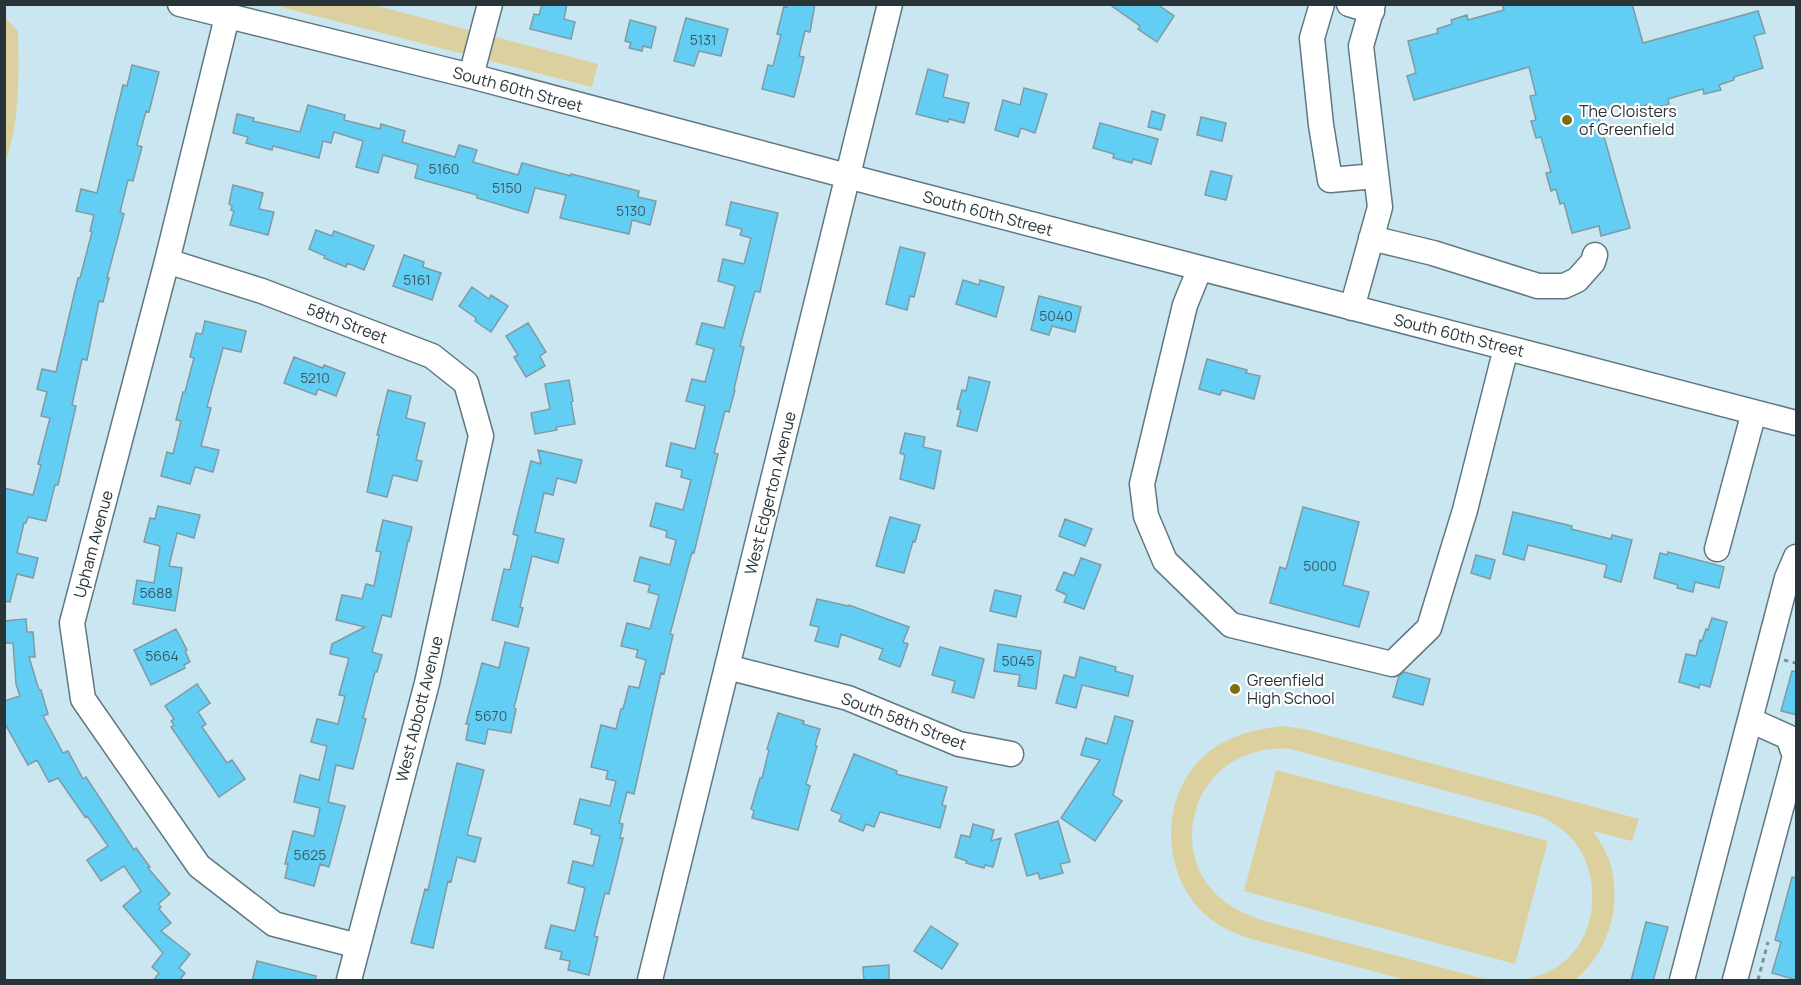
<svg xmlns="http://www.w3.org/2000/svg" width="1801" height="985" font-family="Manrope,sans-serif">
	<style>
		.green { fill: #dcd19e }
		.building { fill: #63cef3; stroke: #809aa4; stroke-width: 1.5 }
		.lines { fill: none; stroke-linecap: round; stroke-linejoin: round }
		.minor-casing { stroke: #5f7882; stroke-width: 27 }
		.path { stroke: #7c9098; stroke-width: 3; stroke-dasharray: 4.5 4.5; stroke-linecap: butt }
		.minor { stroke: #fff; stroke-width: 24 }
		.poi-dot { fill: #806e0c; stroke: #fff; stroke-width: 2 }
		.labels { text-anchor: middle; stroke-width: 4.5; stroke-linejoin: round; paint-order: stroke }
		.number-label { font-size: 14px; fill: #385a67 }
		.street-label { font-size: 16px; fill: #293438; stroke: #fff }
		.poi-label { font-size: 16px; fill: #293438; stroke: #fff; text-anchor: start }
	</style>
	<rect width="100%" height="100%" fill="#cae6f1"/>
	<!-- green -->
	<path class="green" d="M273,5H374L598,64L592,87Z
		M5,17L18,31C19,76 20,122 5,164Z
		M1283,726L1304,729L1639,819L1632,841L1593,831C1599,840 1605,849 1609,860C1623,902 1610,951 1575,980H1522C1532,978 1543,975 1552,970C1595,947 1603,887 1579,848C1570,834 1555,823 1540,816L1290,749C1237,744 1193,781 1192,835C1192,857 1200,879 1216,894C1229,907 1247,915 1264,921L1485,979L1499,980H1406L1248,938C1234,933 1220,927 1208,917C1156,873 1159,783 1217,746C1238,733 1259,729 1283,726Z
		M1276,770L1548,841L1515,964L1244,891Z"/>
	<!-- building -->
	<path class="building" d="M542,4H567L564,19L575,22L571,39L530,29L534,14L539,15Z
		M788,4H815L810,32L805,31L799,56L804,57L794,97L762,89L768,65L773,66L781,35L777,34L784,6L787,7Z
		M1109,4H1157L1174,16L1157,42L1138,29L1140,26Z
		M1502,4H1632L1643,43L1758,11L1765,33L1754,36L1763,68L1734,77V80L1719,85L1721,90L1704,94L1703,89L1685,94L1668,99L1669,104L1652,109L1650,104L1628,110L1626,104L1597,112L1630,228L1601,236L1599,226L1572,233L1564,203L1560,204L1556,189L1551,191L1546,173L1551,172L1541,137L1536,138L1531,121L1536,120L1530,96L1536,95L1529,67L1414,100L1407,76L1416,73L1408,41L1438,33L1437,29L1452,24L1451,20L1467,15L1468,20L1504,10Z
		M686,18L728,29L721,56L699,51L694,66L674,61Z
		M630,20L656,27L651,48L643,46L642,51L629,48L631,43L625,41Z
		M132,65L159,72L149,112L146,111L137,145L142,147L133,181L128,180L120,212L124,214L107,278H109L103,302L99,301L87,360L82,359L72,405L76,406L58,485H55L46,521L28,517L26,523H24L17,553L38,558L33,578L17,574L10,602L4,601V488L33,495L41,465L38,464L50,418L41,416L47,392L37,389L42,369L56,372L78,278H80L92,232L90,231L94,215L76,211L81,189L97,193L123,85L127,86Z
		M928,69L948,75L943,97L969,103L964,123L949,119L948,122L916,114Z
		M1024,88L1047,94L1035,133L1021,128L1018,137L995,130L1003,100L1020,105Z
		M308,105L345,115L344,120L380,129L381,124L405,131L402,142L455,157L459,145L477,150L473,162L518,175L522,163L571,176V174L639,191L638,197L656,201L650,225L632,220L629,234L560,218L566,195L535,188L528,213L477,198V195L415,178L418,165L383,155L378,173L356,167L363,141L334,132L331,143L323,141L319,158L273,146L272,150L246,143L248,137L233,133L237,114L254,118L253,121L300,132Z
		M1152,111L1165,115L1161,130L1148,127Z
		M1201,117L1226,123L1222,141L1197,135Z
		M1100,123L1158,139L1151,164L1133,159L1132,163L1113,158L1114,154L1093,148Z
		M1211,171L1232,176L1226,200L1205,195Z
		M233,185L263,193L259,209L274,212L268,235L230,225L234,211L231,210L232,206L229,204Z
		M731,202L778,213L760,292L755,291L740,346L744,347L734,389L735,390L729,412L725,411L714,453L718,454L694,553L692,552L670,634L673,635L664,674L661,673L634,794L627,792L619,823L623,824L620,838H623L609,894L605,893L594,936L598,937L589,975L568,970L570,961L560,959L562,952L545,948L551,925L575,931L585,888L568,883L573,861L593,866L600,836L591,834L592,829L574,824L580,799L610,806L616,781L606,779L608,771L591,767L601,725L616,729L621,709H623L629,686L639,688L646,660L636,657L638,650L621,646L627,623L650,629L659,595L648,592L650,585L634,581L640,557L670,565L676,540L666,537L667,531L650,526L656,503L683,510L691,480L681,477L682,470L666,466L671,443L695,449L705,406L686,401L692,379L705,382L714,349L696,344L702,323L724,328L735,286L718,281L723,259L744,264L751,238L740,235L742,229L726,225Z
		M316,230L332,236L334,231L374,246L364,270L347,263L346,267L324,258L325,256L309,249Z
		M900,247L925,253L914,297L910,296L907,310L886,304Z
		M404,255L424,262L423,267L441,273L432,300L393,286Z
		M963,280L979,285L980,280L1004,287L996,317L956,304Z
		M472,287L489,299L491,295L508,306L491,332L475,321L476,318L459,306Z
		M1039,296L1081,307L1075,332L1052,326L1049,335L1031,330Z
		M205,321L246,331L241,352L223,348L207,407L211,408L201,446L219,450L213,472L195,467L190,484L161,476L167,452L173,454L181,421L176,420L183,392H185L194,358L190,357L196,333L202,334Z
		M528,323L546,352L540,356L545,366L526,377L514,357L518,355L506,336Z
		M294,357L323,368L324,365L345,373L336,396L318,389L316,395L284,383Z
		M1207,359L1247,370L1246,373L1260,376L1254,399L1222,390L1220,395L1199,389Z
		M969,377L990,382L977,431L957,426L961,410L957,409L962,390L966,391Z
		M569,380L573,401L571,402L575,424L556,427L557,430L535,434L531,413L550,409L545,384Z
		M388,390L411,396L406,418L425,423L416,460L422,461L417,481L393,475L387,497L367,492L379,435H377Z
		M905,433L925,437L923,447L941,451L934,489L900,479L905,455L900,453Z
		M538,450L582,460L576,483L557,478L553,495L544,493L535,532L564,539L558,563L532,556L520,607L523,608L518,627L492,620L504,569L510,570L518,536L513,534L531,461L541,464Z
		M158,506L200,515L194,538L177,533L169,566L182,568L175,611L133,604L137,580L154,583L160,546L144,542L150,518L155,519Z
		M1303,507L1359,522L1343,585L1369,592L1359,627L1270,603L1280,567L1286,569Z
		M1513,512L1572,526L1571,529L1611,539L1612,535L1632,540L1621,582L1604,577L1607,565L1528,545L1524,560L1503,554Z
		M890,517L920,525L915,542L913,541L904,573L876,566Z
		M1065,519L1092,529L1085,546L1059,536Z
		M383,520L412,527L409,541H408L391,617L382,615L372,652L382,655L377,672H375L363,718L366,719L353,769L336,765L328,802L345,806L329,867L320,864L314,886L285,878L288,864H285L293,831L314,836L320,808L294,802L300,775L319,780L327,746L311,742L317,719L338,724L345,696L339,695L349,658L330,654L332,644L365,627L336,620L342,595L362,599L366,584L374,586L381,552L376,551Z
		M1668,552L1724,567L1719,588L1695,582L1693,592L1677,588L1678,585L1654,578L1660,553L1667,555Z
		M1476,555L1495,560L1490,579L1471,573Z
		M1081,558L1101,565L1084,609L1064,602L1067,595L1056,590L1064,572L1074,576Z
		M995,590L1021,596L1016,617L990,611Z
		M817,599L848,606L849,605L909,627L903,642L908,644L900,667L879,659L883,649L841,634L838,647L815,641L819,627L810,625Z
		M1712,618L1727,622L1710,687L1700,684L1699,688L1679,682L1686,654L1696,656L1700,640L1702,641L1706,629L1708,630Z
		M26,619L27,632H33L35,657H29L39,690H41L48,714L43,716L63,753L68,751L83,779L86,777L134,850L136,848L150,867L148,868L170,894L158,904L161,907L159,909L171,923L161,931L190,954L179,968L185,973L179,981H153L159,973L152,967L163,953L123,906L141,891L124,866L101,881L87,860L108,846L87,816L85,817L58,778L49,782L37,760L28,765L4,722V701L20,696L16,684L13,643H4V621Z
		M176,629L187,650L185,651L190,662L184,665L185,668L151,685L134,650Z
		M505,642L529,648L514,708L516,709L511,733L488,729L485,744L466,740L469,724H466L482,663L499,668Z
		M998,644L1041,651L1036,689L1018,686L1020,675L994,671Z
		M940,647L984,659L974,698L952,692L955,681L932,675Z
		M1080,657L1116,667L1115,671L1133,676L1128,696L1082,685L1076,708L1056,703L1064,675L1075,678Z
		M1792,671L1797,672V715L1781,711Z
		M1404,672L1430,679L1423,705L1393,697L1399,676Z
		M197,684L210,703L198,712L206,724L202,727L227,763L232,760L245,779L219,797L171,727L174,725L171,721L174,719L165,706Z
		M778,713L804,721L803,724L820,729L815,745L817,746L806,784L810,786L798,830L752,818L754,811L751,809L760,778H762L769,750L767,749Z
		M1115,716L1133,721L1113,795L1122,801L1095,841L1061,818L1100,760L1081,755L1086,738L1107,744Z
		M854,754L897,771L896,774L947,787L942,805L946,806L940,828L880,812L874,827L866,824L863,831L839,821L842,815L831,810Z
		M457,763L484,770L467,835L481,838L475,862L457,857L451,882L448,881L433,948L411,943L425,889L428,890Z
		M1058,821L1070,862L1060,864L1063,873L1040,879L1038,873L1027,876L1015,834Z
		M973,824L994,830L991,841L1001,838L993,867L985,865L984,868L966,863L967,861L955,857L961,835L970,837Z
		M1792,877L1797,878V980L1772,973L1781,942L1775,940Z
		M1646,922L1668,927L1653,981H1631Z
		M931,926L958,944L942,969L914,951Z
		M257,961L316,976L315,981H252Z
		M889,965V981H864L863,967Z"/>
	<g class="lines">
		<defs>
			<path id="minor" d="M180,4L471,76L881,185L1796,423
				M1322,4L1312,38L1321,125L1330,180L1376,176
				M1349,4L1372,11
				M227,17L167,261L72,623L83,699L199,866L274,924L358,946
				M471,76L490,4
				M1371,238L1433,253L1538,286H1564L1577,280L1593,262L1595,255
				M167,261L262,291L432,356L466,383L481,436L427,683L349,980
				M1200,268L1185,305L1142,484L1146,516L1165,561L1231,625L1392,664L1429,628L1465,510L1506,348
				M1352,308L1380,207L1361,46L1373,4
				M1717,549L1754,412
				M727,667L848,698L959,744L1011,754
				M650,980L890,4
				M1682,980L1787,578L1796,557
				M1735,980L1795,756L1788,737L1750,720"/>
		</defs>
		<!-- minor casing -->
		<use href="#minor" class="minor-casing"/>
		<!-- path -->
		<path class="path" d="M1784,660L1796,663
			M1758,980L1768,942"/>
		<!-- minor -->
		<use href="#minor" class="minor"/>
	</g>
	<!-- markers -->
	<g class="poi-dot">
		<circle cx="1567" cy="120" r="6"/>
		<circle cx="1235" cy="689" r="6"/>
	</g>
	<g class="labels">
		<!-- number labels -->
		<g class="number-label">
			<text x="703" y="45">5131</text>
			<text x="444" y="174">5160</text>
			<text x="507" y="193">5150</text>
			<text x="631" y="216">5130</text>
			<text x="417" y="285">5161</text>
			<text x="1056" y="321">5040</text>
			<text x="315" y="383">5210</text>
			<text x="1320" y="571">5000</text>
			<text x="156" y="598">5688</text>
			<text x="162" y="661">5664</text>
			<text x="1018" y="666">5045</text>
			<text x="491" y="721">5670</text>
			<text x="310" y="860">5625</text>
		</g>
		<!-- street labels -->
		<g class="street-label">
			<text transform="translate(518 89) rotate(15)" y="6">South 60th Street</text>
			<text transform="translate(988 213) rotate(15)" y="6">South 60th Street</text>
			<text transform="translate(347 323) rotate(21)" y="6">58th Street</text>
			<text transform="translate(1459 335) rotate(14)" y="6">South 60th Street</text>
			<text transform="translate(770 493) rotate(-76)" y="6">West Edgerton Avenue</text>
			<text transform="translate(93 544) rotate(-75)" y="6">Upham Avenue</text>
			<text transform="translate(419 709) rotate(-76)" y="6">West Abbott Avenue</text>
			<text transform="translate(904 721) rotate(21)" y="6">South 58th Street</text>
		</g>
		<!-- poi labels -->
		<g class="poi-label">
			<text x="1579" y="117">The Cloisters<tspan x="1579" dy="18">of Greenfield</tspan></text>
			<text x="1247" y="686">Greenfield<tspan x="1247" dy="18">High School</tspan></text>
		</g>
	</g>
	<!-- border -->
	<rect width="1801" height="985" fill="none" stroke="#293438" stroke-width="12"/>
</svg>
